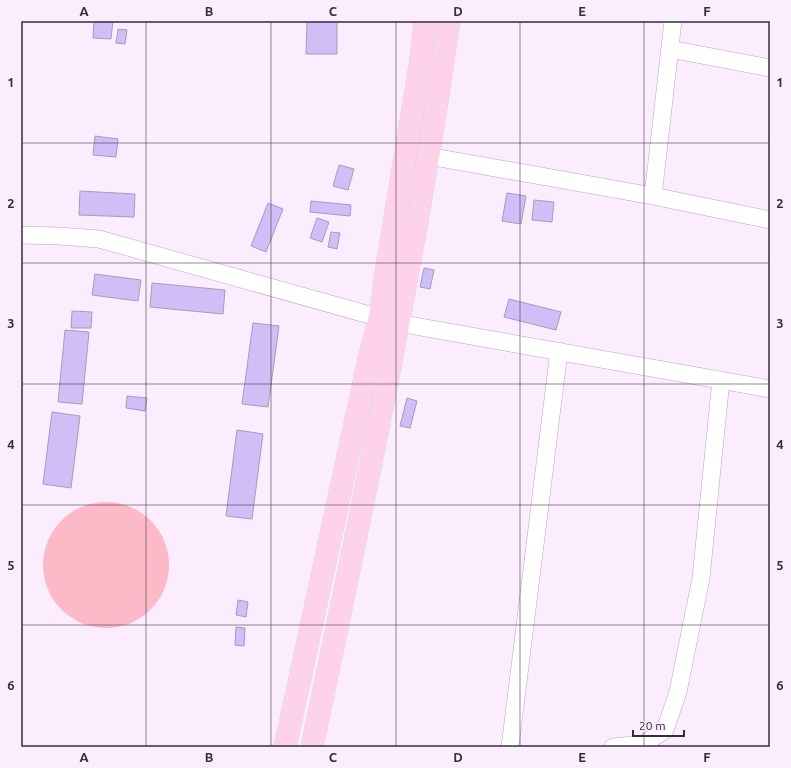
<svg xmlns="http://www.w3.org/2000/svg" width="791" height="768" font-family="Ubuntu,sans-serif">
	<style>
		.green { fill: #fcb9c7 }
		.building { fill: #d1bef6; stroke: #a69bbc }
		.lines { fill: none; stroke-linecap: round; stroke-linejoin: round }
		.minor-casing { stroke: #bca4c0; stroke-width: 18 }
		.primary-casing { stroke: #dbd9db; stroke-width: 23 }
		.minor { stroke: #fff; stroke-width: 17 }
		.primary { stroke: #ffd2ec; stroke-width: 22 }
		.grid { fill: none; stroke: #362d38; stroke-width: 1; stroke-opacity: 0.55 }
		.neatline { fill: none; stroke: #362d38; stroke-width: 1.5 }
		.grid-label { font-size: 13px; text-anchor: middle; font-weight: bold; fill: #362d38 }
	</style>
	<rect width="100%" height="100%" fill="#fbecfe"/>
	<!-- green -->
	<path class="green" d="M43 565a63 63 0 1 1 126 0a63 63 0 1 1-126 0Z"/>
	<!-- building -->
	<path class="building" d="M94,21H113L111,39L93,38Z
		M307,21H337V54H306Z
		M118,29L127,30L125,44L116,43Z
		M95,136L118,139L116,157L93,155Z
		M339,165L354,169L348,190L333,186Z
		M80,191L135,194L134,217L79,215Z
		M507,193L526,196L521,224L502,221Z
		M534,200L554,202L552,222L532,220Z
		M311,201L351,205L350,216L310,212Z
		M268,203L283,209L266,252L251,246Z
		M317,218L329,222L322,242L310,238Z
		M331,232L340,233L337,249L328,247Z
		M424,268L434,270L430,289L420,287Z
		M95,274L141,280L138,301L92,295Z
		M152,283L225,290L223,314L150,307Z
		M509,299L561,312L556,330L504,317Z
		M72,311L92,312L91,328H71Z
		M253,323L279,326L268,407L242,404Z
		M65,330L89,332L82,404L58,402Z
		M127,396L147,398L145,411L126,408Z
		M407,398L417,401L410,428L400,426Z
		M52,412L80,416L71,488L43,484Z
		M237,430L263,434L252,519L226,516Z
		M238,600L248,602L246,617L236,615Z
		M236,627L245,628L244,646L235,645Z"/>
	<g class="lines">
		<defs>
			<path id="minor" d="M670,49L770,68
				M428,156L653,196L770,220
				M653,196L673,21
				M21,235L59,236L99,239L398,323L770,389
				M510,747L559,351
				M613,747L644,744L665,730L678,692L701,578L721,380"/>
			<path id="primary" d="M285,747L369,359L380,317L386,272L420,65L425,21
				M312,747C353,551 395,355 428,157C436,112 442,66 449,21"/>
		</defs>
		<!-- minor casing -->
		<use href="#minor" class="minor-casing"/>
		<!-- primary casing -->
		<use href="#primary" class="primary-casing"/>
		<!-- minor -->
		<use href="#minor" class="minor"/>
		<!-- primary -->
		<use href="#primary" class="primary"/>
	</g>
	<!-- grid -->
	<path class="grid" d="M146,21V747M271,21V747M396,21V747M520,21V747M644,21V747M21,143H770M21,263H770M21,384H770M21,505H770M21,625H770"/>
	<!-- border -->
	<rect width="791" height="768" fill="none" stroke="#fbecfe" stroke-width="44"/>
	<!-- scale -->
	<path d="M633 730v6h51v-6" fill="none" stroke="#362d38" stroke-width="2"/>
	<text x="639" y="730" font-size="12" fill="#362d38" stroke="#fbecfe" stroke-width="3" paint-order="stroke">20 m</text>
	<rect x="22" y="22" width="747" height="724" class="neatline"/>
	<g class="grid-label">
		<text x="84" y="16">A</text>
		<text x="209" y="16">B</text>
		<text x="333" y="16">C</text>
		<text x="458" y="16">D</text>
		<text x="582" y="16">E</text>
		<text x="707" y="16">F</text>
		<text x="11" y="87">1</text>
		<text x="780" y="87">1</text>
		<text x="11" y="208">2</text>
		<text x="780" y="208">2</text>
		<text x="11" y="328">3</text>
		<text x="780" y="328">3</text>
		<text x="11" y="449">4</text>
		<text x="780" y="449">4</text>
		<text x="11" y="570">5</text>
		<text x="780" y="570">5</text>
		<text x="11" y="690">6</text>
		<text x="780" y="690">6</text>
		<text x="84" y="762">A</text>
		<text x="209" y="762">B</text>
		<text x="333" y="762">C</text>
		<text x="458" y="762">D</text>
		<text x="582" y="762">E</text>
		<text x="707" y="762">F</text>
	</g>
</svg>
